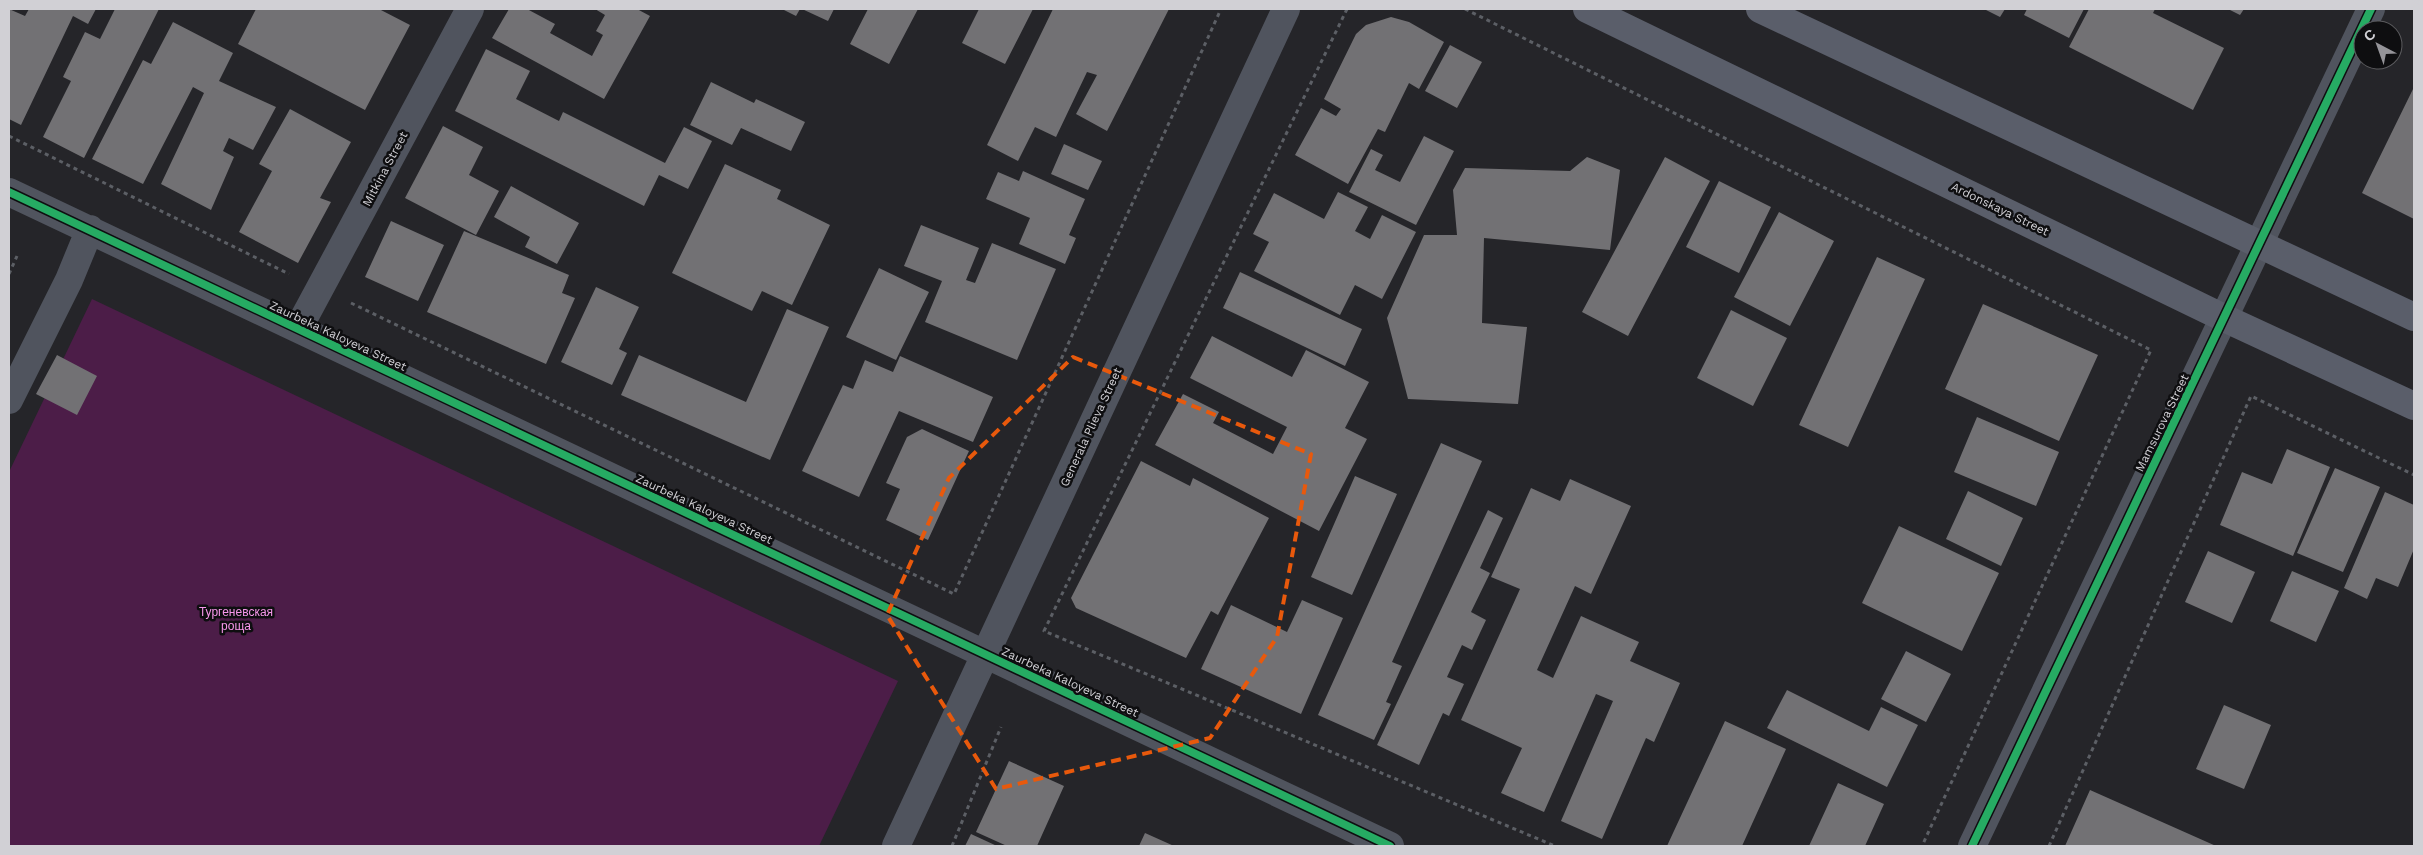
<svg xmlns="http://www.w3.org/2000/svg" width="2423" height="855" font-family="'Work Sans',sans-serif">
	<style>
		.green { fill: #4c1d48 }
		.building { fill: #727174 }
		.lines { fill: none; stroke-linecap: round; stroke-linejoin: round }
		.path { stroke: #5c5f65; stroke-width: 3; stroke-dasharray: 4 4; stroke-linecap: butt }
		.minor { stroke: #50545e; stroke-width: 28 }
		.tertiary { stroke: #50545e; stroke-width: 28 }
		.secondary { stroke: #5a5e6a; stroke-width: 28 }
		.cycleway-casing { stroke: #0e0e10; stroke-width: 11 }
		.cycleway { stroke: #26ab63; stroke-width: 8 }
		.marked { fill: none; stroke: #e8590c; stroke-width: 4; stroke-dasharray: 10 6; stroke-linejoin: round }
		.labels { text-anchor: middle; stroke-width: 5; stroke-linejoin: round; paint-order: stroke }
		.street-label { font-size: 12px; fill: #d1d0d5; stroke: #0e0e10 }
		.park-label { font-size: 12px; fill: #f797eb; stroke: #0e0e10 }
	</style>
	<rect width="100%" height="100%" fill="#252529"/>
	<!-- green -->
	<path class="green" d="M92,299L898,681L819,846H9V472Z"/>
	<!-- building -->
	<path class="building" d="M9,9L25,16L29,9H96L88,24L73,16L21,125L9,119Z
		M115,9H159L84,158L43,137L71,81L63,77L85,32L100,39Z
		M256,9H379L410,25L365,110L238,44Z
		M509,9H527L555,24L550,33L592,56L603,35L596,31L605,15L595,9H637L650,16L604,99L492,38Z
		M782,9H800L796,16Z
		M802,9H834L828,21Z
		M868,9H918L889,64L850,44Z
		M979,9H1033L1005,64L962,43Z
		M1053,9H1169L1107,131L1076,114L1097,75L1087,72L1056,137L1035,127L1018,161L987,145Z
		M1984,9H2005L2000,17Z
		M2027,9H2084L2069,38L2024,15Z
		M2089,9H2155L2153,13L2224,48L2193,110L2069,47Z
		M2228,9H2244L2240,15Z
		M1391,17L1409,22L1444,42L1419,89L1409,83L1385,132L1378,129L1348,184L1295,155L1321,108L1336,116L1341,109L1324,99L1356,34L1366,25Z
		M173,22L233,53L219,81L276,107L253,150L229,138L223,151L234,157L211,210L161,184L204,93L193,87L143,184L92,159L143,60L151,64Z
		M1450,45L1482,62L1457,108L1425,91Z
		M486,49L530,71L516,99L559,121L563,112L665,163L684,127L712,141L688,189L659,175L644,206L455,111Z
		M711,82L754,103L756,99L805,122L791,151L741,128L732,145L690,125Z
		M2414,87V219L2362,193Z
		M290,109L351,142L320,198L331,202L298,263L239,232L272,171L259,164Z
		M443,126L483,147L469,175L499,191L476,235L405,198Z
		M1424,136L1454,151L1416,225L1349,192L1371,149L1383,155L1375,170L1400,182Z
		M1064,144L1102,161L1088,190L1051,174Z
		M1587,157L1620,170L1610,250L1484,238L1482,323L1527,327L1518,404L1408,399L1387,318L1424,235H1457L1453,190L1465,168L1570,171Z
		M1665,157L1710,181L1628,336L1582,312Z
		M725,164L781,190L777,199L830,225L792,305L762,291L752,311L672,273Z
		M1023,171L1085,199L1069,235L1076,238L1065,264L1019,244L1030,218L986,199L998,172L1019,181Z
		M1719,181L1771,207L1739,273L1686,247Z
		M511,186L579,223L557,264L525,247L530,237L494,217Z
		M1338,192L1368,207L1355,231L1370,239L1382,215L1416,232L1382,299L1355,285L1340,315L1254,271L1269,242L1253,234L1274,193L1324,219Z
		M1779,212L1834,241L1790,326L1734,297Z
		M391,221L444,245L418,301L365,277Z
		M921,225L979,248L966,280L975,283L992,243L1056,269L1017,360L925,322L942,281L904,266Z
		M464,231L569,275L562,293L575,298L546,364L427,312Z
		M1877,257L1925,279L1848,447L1799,425Z
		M879,268L929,292L896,360L846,337Z
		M1240,272L1362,329L1345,366L1223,308Z
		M596,287L639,307L619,349L627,353L612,385L561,362Z
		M1983,304L2098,355L2059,441L1945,389Z
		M787,309L829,327L770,460L621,395L639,355L746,402Z
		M1731,310L1787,338L1753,406L1697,378Z
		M1212,336L1292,377L1306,350L1369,382L1345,428L1367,439L1319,531L1155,445L1183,394L1219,412L1213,423L1273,454L1287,427L1190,378Z
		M57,355L97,376L77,415L36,394Z
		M900,356L993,397L973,442L899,411L859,497L802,471L843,385L853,389L865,360L893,372Z
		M1977,417L2059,452L2036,506L1954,472Z
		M922,429L969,451L928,540L886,520L900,489L886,483L907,437Z
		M1441,443L1482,461L1392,662L1402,666L1386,702L1391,704L1374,740L1318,715Z
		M2287,449L2330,467L2293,556L2220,525L2242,472L2272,484Z
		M1141,461L1190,486L1193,478L1269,518L1218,615L1211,611L1186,658L1076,608L1071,598Z
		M2335,468L2380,487L2343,572L2297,553Z
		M1355,476L1397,494L1352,595L1311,577Z
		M1570,479L1631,506L1591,594L1575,586L1537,670L1553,678L1581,616L1639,642L1630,661L1680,683L1654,742L1646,738L1602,839L1561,821L1613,701L1596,694L1544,812L1501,793L1522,748L1461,720L1520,589L1491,577L1531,488L1560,501Z
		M1968,491L2023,518L2001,566L1946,539Z
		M2385,492L2414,505V549L2398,587L2376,578L2367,599L2344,588Z
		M1488,510L1503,518L1480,568L1490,573L1471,612L1486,620L1472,650L1462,645L1447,677L1464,684L1449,716L1443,713L1419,765L1377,745Z
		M1899,526L1999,573L1962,651L1862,603Z
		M2208,551L2255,572L2232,623L2185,602Z
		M2292,571L2339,591L2316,642L2270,621Z
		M1302,600L1343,618L1301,714L1201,669L1231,605L1287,632Z
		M1906,651L1951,674L1926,722L1881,699Z
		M1787,690L1869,731L1881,707L1918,725L1887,787L1767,728Z
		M2224,705L2271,725L2244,789L2196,769Z
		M1725,721L1786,749L1742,846H1667Z
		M1009,761L1064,786L1037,846H1007L976,832Z
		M1838,783L1884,804L1865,846H1809Z
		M2090,790L2216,846H2065Z
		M1145,833L1174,846H1139Z
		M971,834L997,846H965Z"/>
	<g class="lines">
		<!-- path -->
		<path class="path" d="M1347,9L1044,631L1555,846
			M1465,9L2151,350L1922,846
			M9,136L289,274
			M9,274L17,256
			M351,303L954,594L1221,9
			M952,846L1001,727
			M2049,846L2251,396L2414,475"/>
		<!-- minor -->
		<path class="minor" d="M9,192L1390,846
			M298,329L470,9
			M9,400L69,280L90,229
			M1972,846L2371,9"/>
		<!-- tertiary -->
		<path class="tertiary" d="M896,846L1286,9"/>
		<!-- secondary -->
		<path class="secondary" d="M1587,9L2224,318L2414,406
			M1760,9L2414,317"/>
		<defs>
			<path id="cycleway" d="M9,192L1390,846
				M1972,846L2371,9"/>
		</defs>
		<!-- cycleway casing -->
		<use href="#cycleway" class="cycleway-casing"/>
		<!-- cycleway -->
		<use href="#cycleway" class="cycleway"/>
	</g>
	<!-- marked area -->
	<path class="marked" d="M1073,357L1311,454L1277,637L1210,738L996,789L887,615L949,478Z"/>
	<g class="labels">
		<!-- street labels -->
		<g class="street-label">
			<text transform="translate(385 169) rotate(-62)" y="4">Mitkina Street</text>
			<text transform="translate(2000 209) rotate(26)" y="4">Ardonskaya Street</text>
			<text transform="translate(338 336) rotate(25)" y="4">Zaurbeka Kaloyeva Street</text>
			<text transform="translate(2162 423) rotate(-64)" y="4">Mamsurova Street</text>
			<text transform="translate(1091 427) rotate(-65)" y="4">Generala Plieva Street</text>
			<text transform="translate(704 509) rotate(25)" y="4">Zaurbeka Kaloyeva Street</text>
			<text transform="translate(1070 682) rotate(25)" y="4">Zaurbeka Kaloyeva Street</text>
		</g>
		<!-- park labels -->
		<g class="park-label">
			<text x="236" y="616">Тургеневская<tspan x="236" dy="14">роща</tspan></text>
		</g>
	</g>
	<!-- border -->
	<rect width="2423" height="855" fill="none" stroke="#d1d0d5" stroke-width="20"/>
	<!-- north arrow -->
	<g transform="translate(2378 45) rotate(319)"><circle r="24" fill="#0e0e10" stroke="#5c5c5f"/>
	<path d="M0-4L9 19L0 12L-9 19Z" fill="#959499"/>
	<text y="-8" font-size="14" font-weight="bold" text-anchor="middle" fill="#d1d0d5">С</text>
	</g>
</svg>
